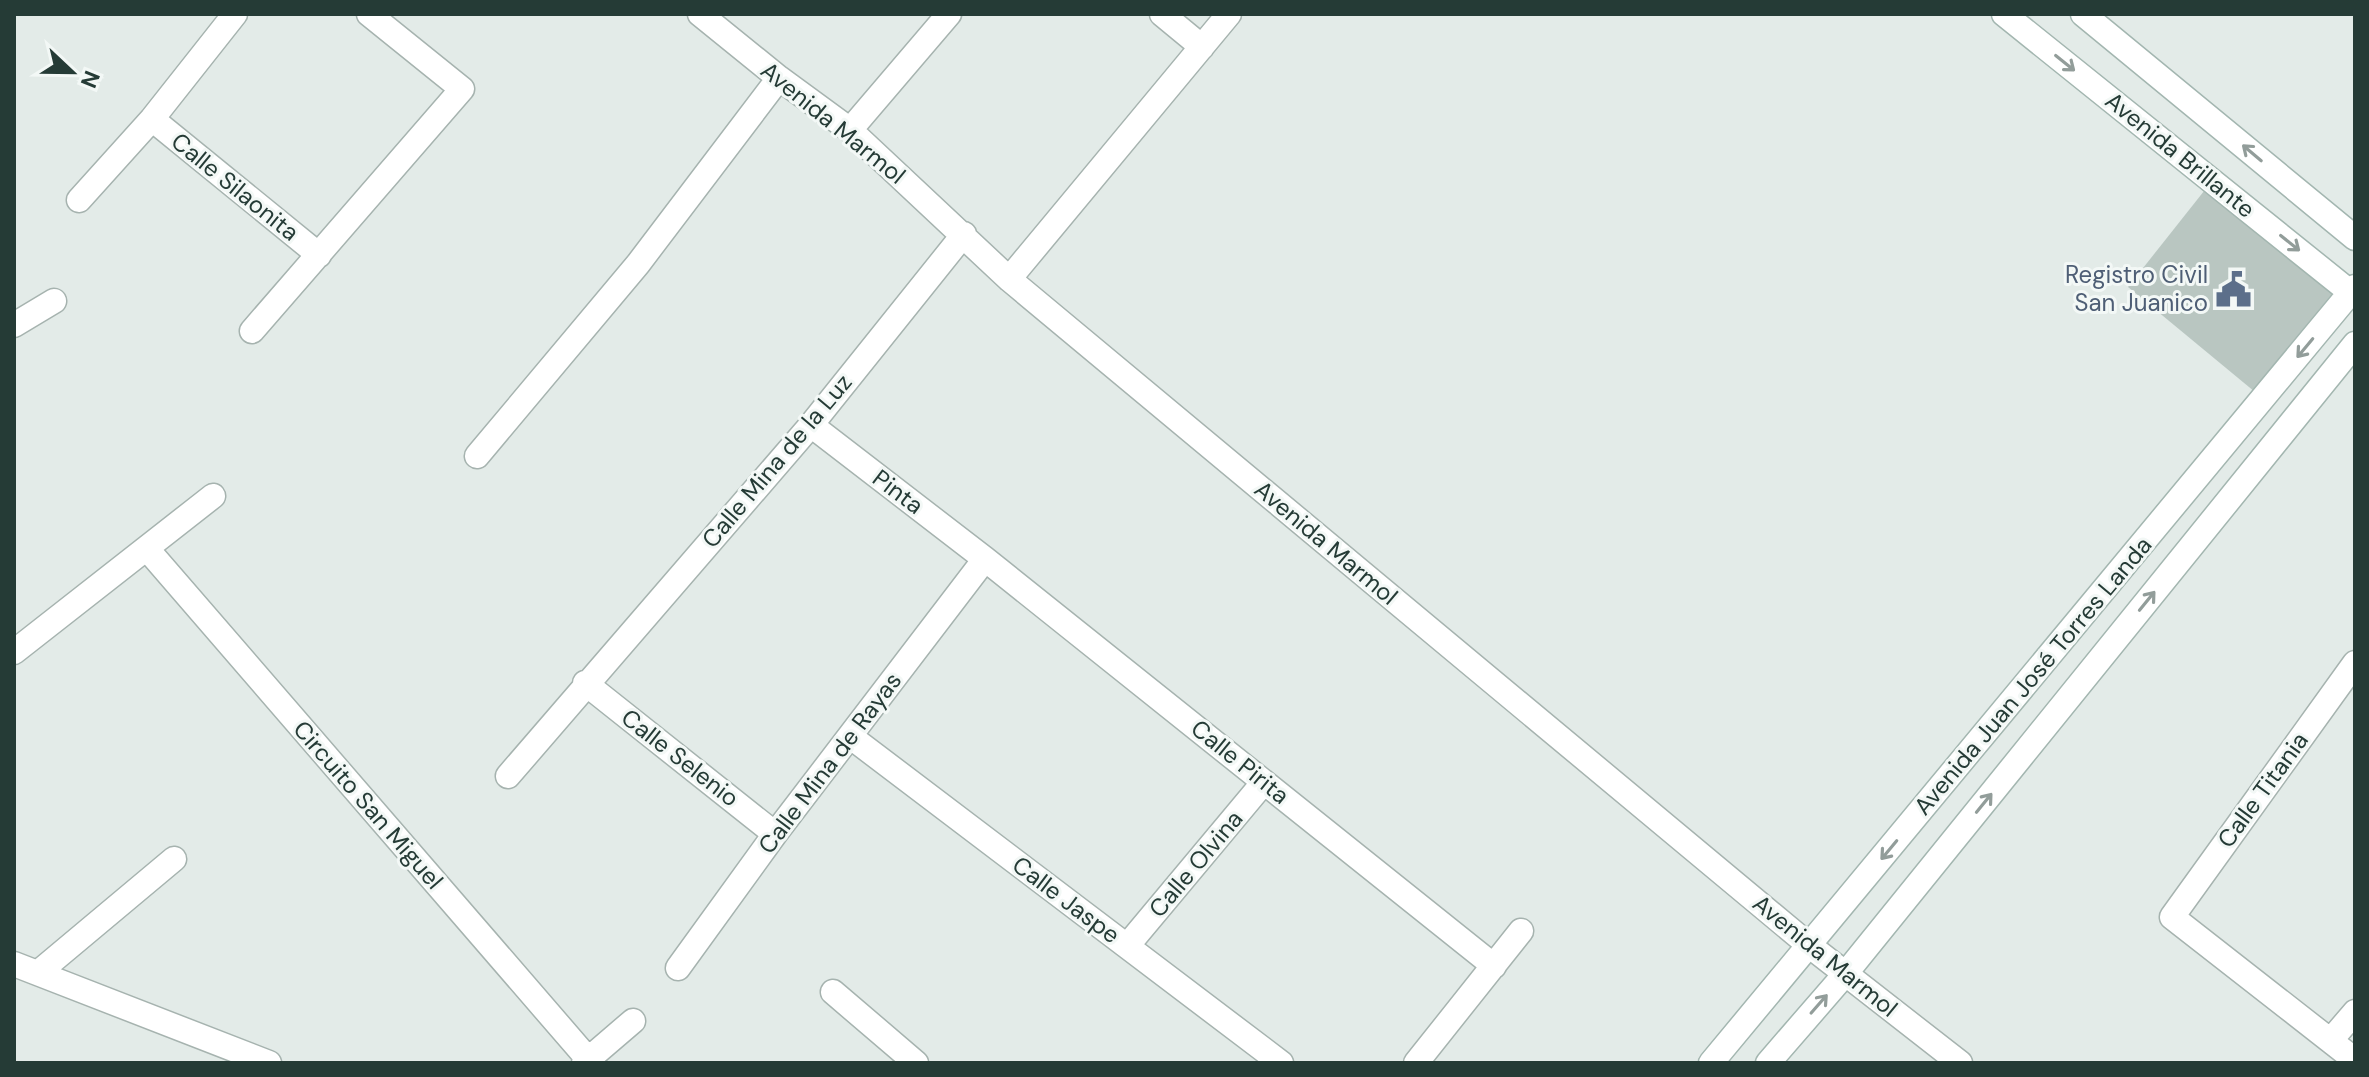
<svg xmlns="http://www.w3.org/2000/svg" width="2369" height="1077" font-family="'DM Sans',sans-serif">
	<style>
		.building { fill: #b9c6c1 }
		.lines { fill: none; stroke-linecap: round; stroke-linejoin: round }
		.street-casing { stroke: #a6b3af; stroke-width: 27 }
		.secondary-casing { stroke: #a3b6b0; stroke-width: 27 }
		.street { stroke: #fff; stroke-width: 24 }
		.secondary { stroke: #fff; stroke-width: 24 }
		.oneway { stroke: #929d9a }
		.labels { text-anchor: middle; stroke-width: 6; stroke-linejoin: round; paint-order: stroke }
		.street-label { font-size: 24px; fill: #253b36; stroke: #f3f8f6 }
		.service-label { font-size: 24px; fill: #4e5e75; stroke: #f3f8f6; text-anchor: end }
	</style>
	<rect width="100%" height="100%" fill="#e3ebe8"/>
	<!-- building -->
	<path class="building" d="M2208,186L2339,292L2255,392L2128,287Z"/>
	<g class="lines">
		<defs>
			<path id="street" d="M700,14L779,78L850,130L1009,279L1810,946L1960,1063
				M1162,14L1202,47
				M152,119L319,255
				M850,130L949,14
				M79,200L152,119L235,14
				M1009,279L1229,14
				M14,325L54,301
				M252,331L462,89L369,14
				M811,425L985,559L1494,966
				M477,456L638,264L779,78
				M148,550L588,1059
				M14,652L213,496
				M2355,663L2172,917L2355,1060
				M585,683L775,834
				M851,737L1281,1063
				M508,776L811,425L964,234
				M1127,946L1264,782
				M14,964L269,1063
				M678,968L775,834L985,559
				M39,972L174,859
				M833,992L916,1063
				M2331,1040L2355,1012
				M584,1063L633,1021
				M1416,1063L1521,931"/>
			<path id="secondary" d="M2004,14L2355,296
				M2083,14L2355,238
				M1711,1063L2355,287
				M1768,1063L1846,973L2355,344"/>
		</defs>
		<!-- street casing -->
		<use href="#street" class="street-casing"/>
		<!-- secondary casing -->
		<use href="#secondary" class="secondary-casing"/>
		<!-- street -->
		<use href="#street" class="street"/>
		<!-- secondary -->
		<use href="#secondary" class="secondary"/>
	</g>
	<!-- one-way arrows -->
	<defs><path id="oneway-shaft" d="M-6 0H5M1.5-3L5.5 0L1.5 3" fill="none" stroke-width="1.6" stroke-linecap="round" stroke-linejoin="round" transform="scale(2)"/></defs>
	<g class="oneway">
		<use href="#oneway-shaft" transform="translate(2065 63) rotate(39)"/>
		<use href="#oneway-shaft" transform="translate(2252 153) rotate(-140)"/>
		<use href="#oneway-shaft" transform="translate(2290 243) rotate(39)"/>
		<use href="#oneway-shaft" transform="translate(2305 348) rotate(130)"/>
		<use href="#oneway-shaft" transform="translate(2147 601) rotate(-51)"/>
		<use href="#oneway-shaft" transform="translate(1984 803) rotate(-51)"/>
		<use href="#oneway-shaft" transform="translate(1889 850) rotate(130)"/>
		<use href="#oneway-shaft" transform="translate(1819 1004) rotate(-49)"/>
	</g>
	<!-- icons -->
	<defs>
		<symbol id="civic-bare" viewBox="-9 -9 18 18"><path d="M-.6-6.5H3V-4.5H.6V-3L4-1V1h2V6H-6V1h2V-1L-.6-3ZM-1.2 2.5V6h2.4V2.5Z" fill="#5c6f8a" stroke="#f3f8f6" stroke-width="2.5" paint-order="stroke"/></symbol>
	</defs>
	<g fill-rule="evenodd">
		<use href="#civic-bare" x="2208" y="264" width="51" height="51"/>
	</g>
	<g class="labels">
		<!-- street labels -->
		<g class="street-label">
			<text transform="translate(833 123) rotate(39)" y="8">Avenida Marmol</text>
			<text transform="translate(2180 155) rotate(39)" y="8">Avenida Brillante</text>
			<text transform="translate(235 187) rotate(39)" y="8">Calle Silaonita</text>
			<text transform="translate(777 461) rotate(-50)" y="8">Calle Mina de la Luz</text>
			<text transform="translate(898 492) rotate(37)" y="8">Pinta</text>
			<text transform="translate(1326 543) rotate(40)" y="8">Avenida Marmol</text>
			<text transform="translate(2033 676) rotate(-50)" y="8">Avenida Juan José Torres Landa</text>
			<text transform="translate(680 758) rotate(38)" y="8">Calle Selenio</text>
			<text transform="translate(1240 762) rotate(39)" y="8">Calle Pirita</text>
			<text transform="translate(830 763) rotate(-53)" y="8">Calle Mina de Rayas</text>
			<text transform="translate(2263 790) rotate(-54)" y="8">Calle Titania</text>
			<text transform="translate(368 805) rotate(49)" y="8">Circuito San Miguel</text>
			<text transform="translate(1196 864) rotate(-50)" y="8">Calle Olvina</text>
			<text transform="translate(1066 900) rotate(37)" y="8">Calle Jaspe</text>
			<text transform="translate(1825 956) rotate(39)" y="8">Avenida Marmol</text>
		</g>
		<!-- service labels -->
		<g class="service-label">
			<text x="2208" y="283">Registro Civil<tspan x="2208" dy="28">San Juanico</tspan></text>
		</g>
	</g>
	<!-- border -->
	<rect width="2369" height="1077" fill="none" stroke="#253b36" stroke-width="32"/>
	<!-- north arrow -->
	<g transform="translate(72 72) rotate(112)" stroke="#f3f8f6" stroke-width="6" paint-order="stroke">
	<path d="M0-6L14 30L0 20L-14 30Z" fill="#253b36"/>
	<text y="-12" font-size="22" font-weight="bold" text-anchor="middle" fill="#253b36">N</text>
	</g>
</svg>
